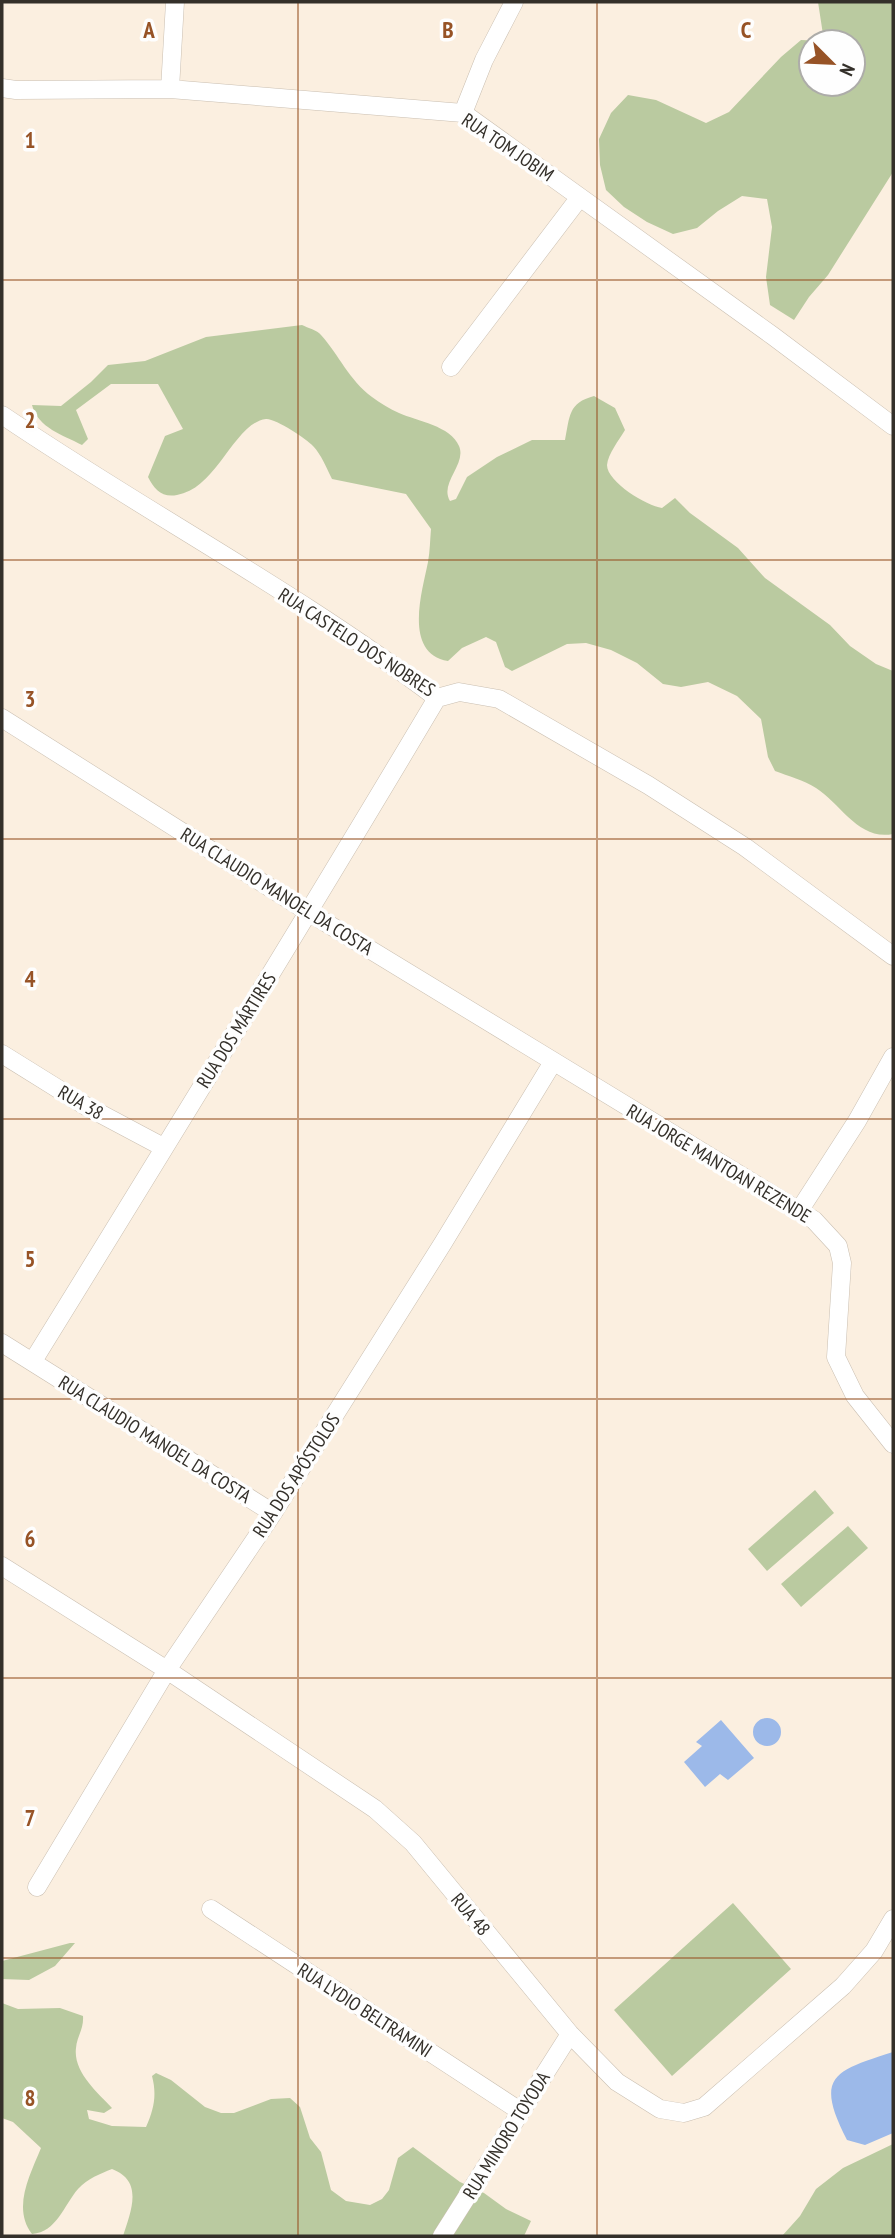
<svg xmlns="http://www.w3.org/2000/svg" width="895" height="2238" font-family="'PT Sans Narrow',sans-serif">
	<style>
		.green { fill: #bacaa0; fill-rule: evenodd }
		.water { fill: #9cb9e9 }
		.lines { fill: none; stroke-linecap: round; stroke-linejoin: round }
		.minor-casing { stroke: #cabfb1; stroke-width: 19 }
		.minor { stroke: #fff; stroke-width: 18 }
		.grid { fill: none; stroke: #975326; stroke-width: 2; stroke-opacity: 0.55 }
		.labels { text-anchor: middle; stroke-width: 7; stroke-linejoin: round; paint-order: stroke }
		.street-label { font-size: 19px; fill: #34302a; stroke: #fefefe }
		.grid-label { font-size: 23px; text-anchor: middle; font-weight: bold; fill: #975326; stroke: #fefefe; stroke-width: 7; stroke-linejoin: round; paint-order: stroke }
	</style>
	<rect width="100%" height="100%" fill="#fbefe0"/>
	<!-- green -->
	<path class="green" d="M818,2H893V172L828,275L809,297L794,320L770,305L766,277L772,227L767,199L742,196L718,211L697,228L673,234L647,222L624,207L606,190L600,165L599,139L611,113L628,95L656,100L706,123L729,112L781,57L801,40L824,41ZM853,42V84H811V42Z
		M302,325C308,328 317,330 321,335C339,355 349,380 372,397C380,403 390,409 399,413C417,421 451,426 459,446C467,464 439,483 450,501L456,499L467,477L497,457L532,440H565C570,416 568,403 594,396L615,408L625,430C619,440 608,454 607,465C607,482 647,506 662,508L675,498L690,513L738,548L765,578L830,625L850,646L876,664L893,671V834C859,841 841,804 816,788C804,780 788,776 775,771L768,757L761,719L737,696L708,682L681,687L663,684L637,663L611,650L586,643L567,644L512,671L505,667L496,642L486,637L462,648L448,661C403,653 422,592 428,562C430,551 430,540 431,529L406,494L332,479C327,469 321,454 313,446C307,439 275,418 266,419C234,423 217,489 177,495C162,498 154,489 148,477L165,436L183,429L158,384H111L76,410L88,439L82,445C63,435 38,428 32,405L61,406L91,382L108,365L145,361L206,337Z
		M815,1490L834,1513L767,1571L748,1549Z
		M848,1526L868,1548L801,1607L781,1584Z
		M733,1903L791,1969L672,2076L614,2010Z
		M70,1943H75L55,1966L29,1980L2,1979V1961Z
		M2,2003L18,2009L60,2008L83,2016C84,2029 77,2036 76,2048C73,2072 97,2092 112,2108L104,2113L87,2110L89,2119L112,2126L146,2127C154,2109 157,2095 152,2076L156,2073L171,2080L205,2107L221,2113H234L271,2099L290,2098L300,2107L310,2138L321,2152L331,2190L346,2201L370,2205L382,2199L389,2190L398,2158L413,2147L460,2182L484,2193L506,2209L531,2221L524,2236H123C131,2211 144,2181 112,2169C100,2174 88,2178 78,2189C64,2205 57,2232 32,2234C12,2208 30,2175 41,2148L13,2122L2,2118Z
		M893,2144V2236H782L800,2216L816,2189L843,2168Z"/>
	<!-- water -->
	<path class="water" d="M753 1732a14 14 0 1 1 28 0a14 14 0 1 1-28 0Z
		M721,1720L754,1758L728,1780L720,1774L705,1787L684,1762L702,1746L696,1742Z
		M893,2052V2133L865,2145L847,2140C814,2076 834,2071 893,2052Z"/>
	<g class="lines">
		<defs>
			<path id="minor" d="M2,88L16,90L170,89L463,113L773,336L893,426
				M170,89L175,2
				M463,113L484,60L514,2
				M451,367L580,197
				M2,415C145,512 299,593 437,698L459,692L499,699L648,785L745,847L893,956
				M2,718L310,913L814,1220L838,1246L842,1263L836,1357L855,1396L893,1444
				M2,1054L84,1105L163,1147
				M799,1211L857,1121L893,1057
				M2,1343L273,1513
				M33,1361C169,1141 305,920 437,698
				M2,1566L167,1670L375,1809L413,1843L570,2034L617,2082L660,2109L684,2113L704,2107L843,1986L874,1951L893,1919
				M37,1887L167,1670L273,1513L443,1243L553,1062
				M211,1909L520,2111
				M442,2236L570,2034"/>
		</defs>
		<!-- minor casing -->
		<use href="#minor" class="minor-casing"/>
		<!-- minor -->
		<use href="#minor" class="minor"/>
	</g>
	<!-- grid -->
	<path class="grid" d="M298,2V2236M597,2V2236M2,280H893M2,560H893M2,839H893M2,1119H893M2,1399H893M2,1678H893M2,1958H893"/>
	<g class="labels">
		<!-- street labels -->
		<g class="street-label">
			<text transform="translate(508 147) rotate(34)" y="7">RUA TOM JOBIM</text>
			<text transform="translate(357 642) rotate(33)" y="7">RUA CASTELO DOS NOBRES</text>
			<text transform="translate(277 891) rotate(32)" y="7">RUA CLAUDIO MANOEL DA COSTA</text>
			<text transform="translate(236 1030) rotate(-58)" y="7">RUA DOS MÁRTIRES</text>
			<text transform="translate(81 1102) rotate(30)" y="7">RUA 38</text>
			<text transform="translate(719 1163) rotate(31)" y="7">RUA JORGE MANTOAN REZENDE</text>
			<text transform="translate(155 1439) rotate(32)" y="7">RUA CLAUDIO MANOEL DA COSTA</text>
			<text transform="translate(296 1475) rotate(-57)" y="7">RUA DOS APÓSTOLOS</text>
			<text transform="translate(471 1914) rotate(50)" y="7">RUA 48</text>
			<text transform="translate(365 2010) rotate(33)" y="7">RUA LYDIO BELTRAMINI</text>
			<text transform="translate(506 2135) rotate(-58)" y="7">RUA MINORO TOYODA</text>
		</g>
	</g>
	<g class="grid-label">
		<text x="149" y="38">A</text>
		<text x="448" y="38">B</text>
		<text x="746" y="38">C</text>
		<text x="30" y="148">1</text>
		<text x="30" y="428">2</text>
		<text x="30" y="707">3</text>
		<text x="30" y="987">4</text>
		<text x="30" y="1267">5</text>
		<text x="30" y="1547">6</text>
		<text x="30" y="1826">7</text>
		<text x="30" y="2106">8</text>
	</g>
	<!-- border -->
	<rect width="895" height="2238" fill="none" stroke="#34302a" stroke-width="7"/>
	<!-- north arrow -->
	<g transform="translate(832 63) rotate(114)"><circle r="33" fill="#fefefe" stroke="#adaca9" stroke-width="2"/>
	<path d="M0-5L12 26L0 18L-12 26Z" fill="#975326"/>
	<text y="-10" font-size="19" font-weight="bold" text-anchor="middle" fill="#34302a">N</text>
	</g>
</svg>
